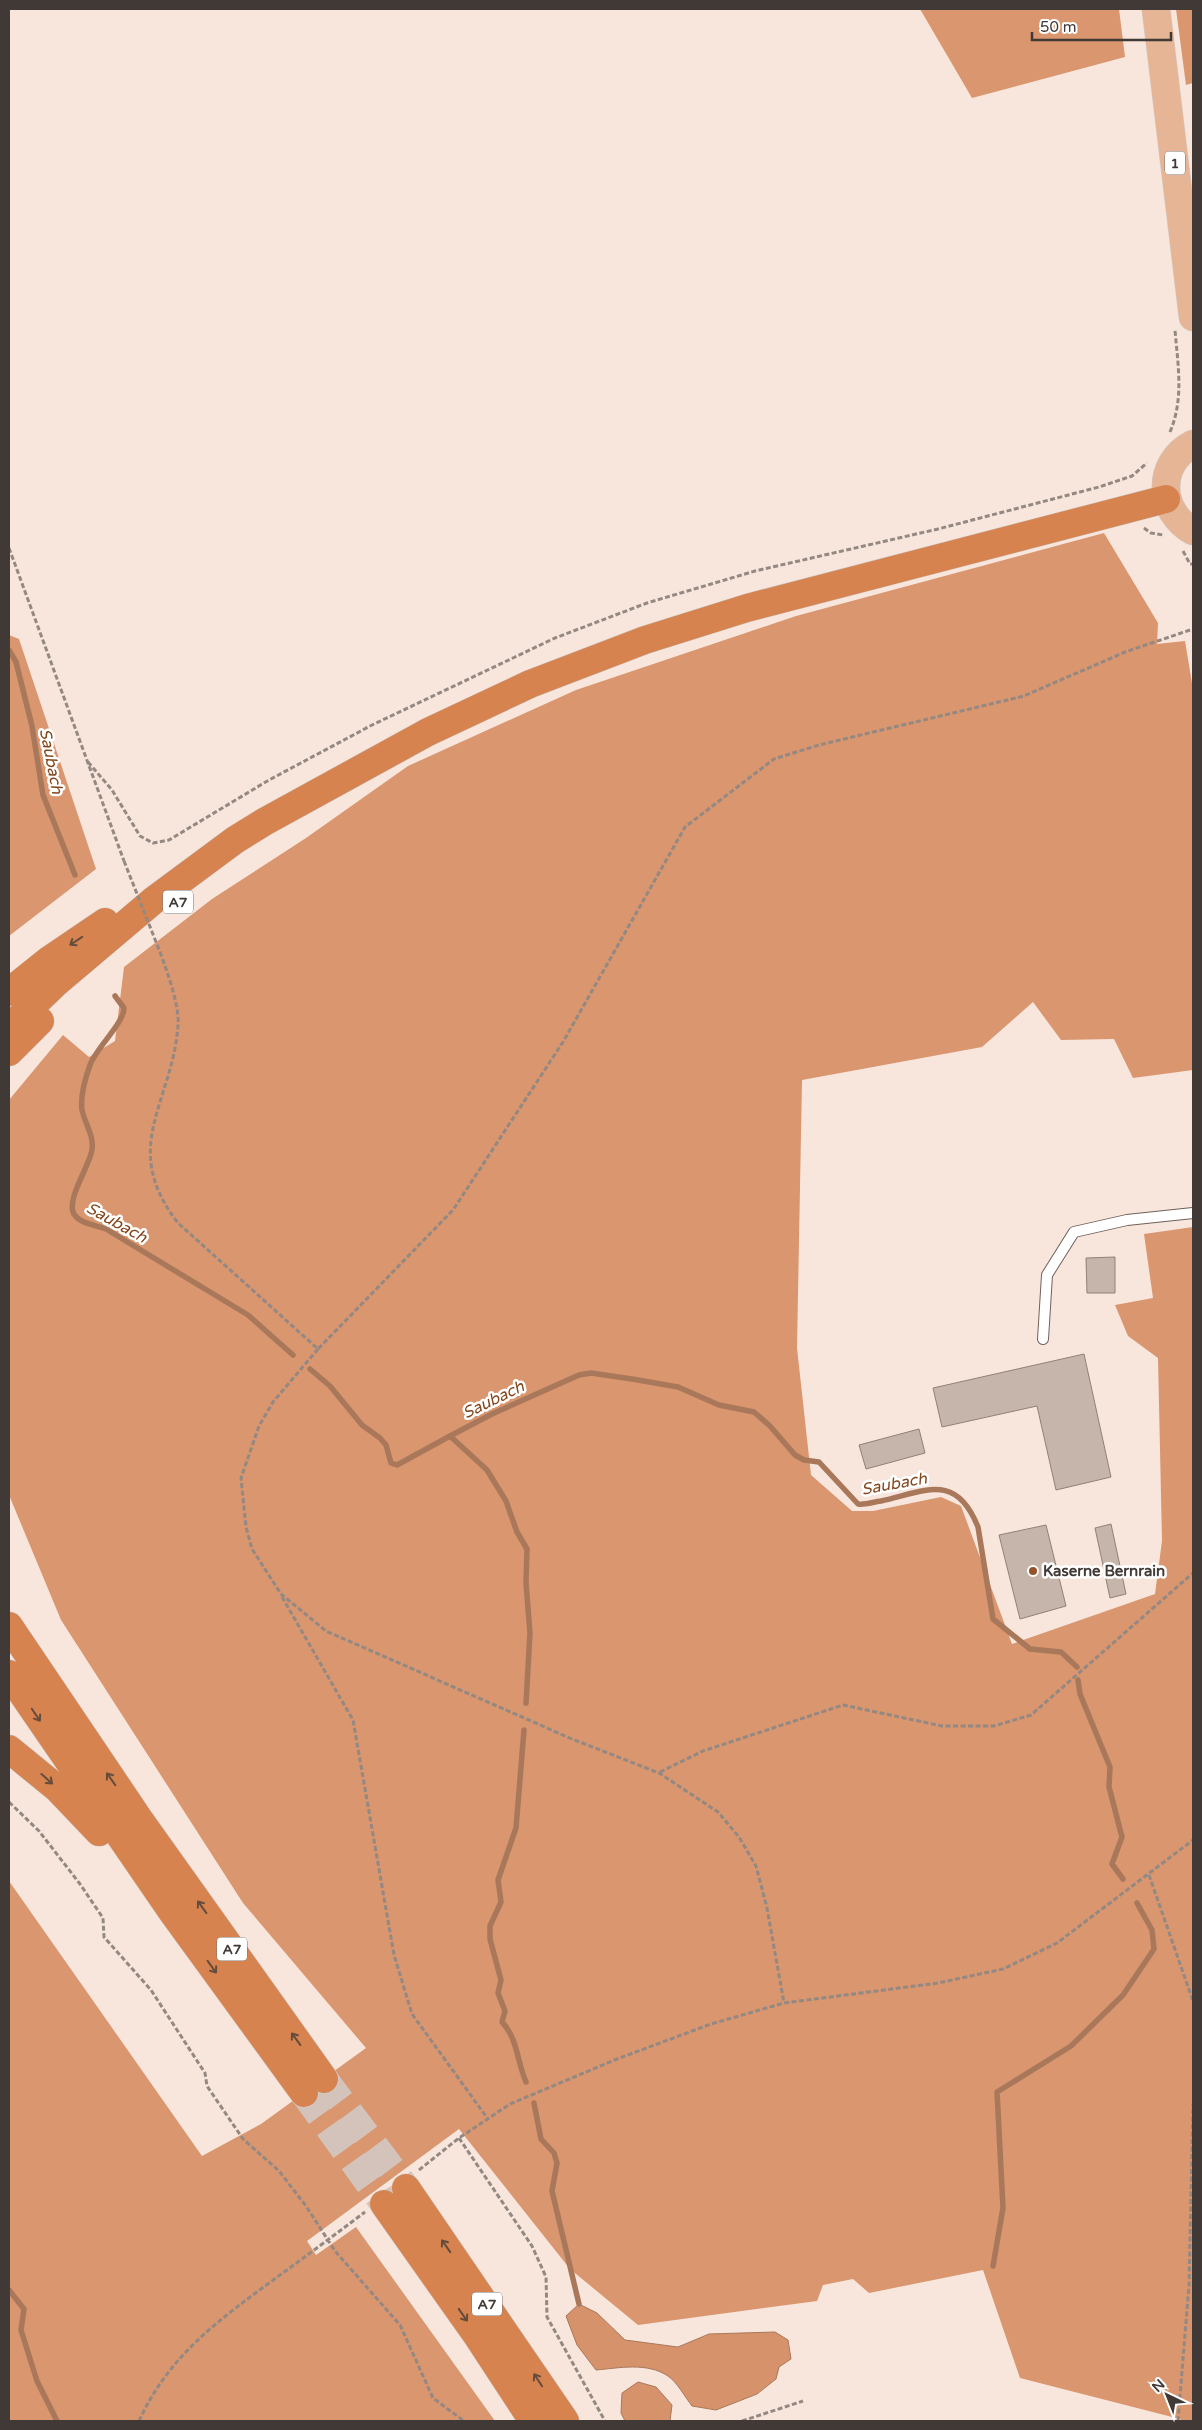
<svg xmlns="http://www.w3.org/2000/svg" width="1202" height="2430" font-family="'Varela Round',sans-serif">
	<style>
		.forest { fill: #d9966f }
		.water { fill: #d6936b; stroke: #a9785b }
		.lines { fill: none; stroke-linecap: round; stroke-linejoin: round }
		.stream { stroke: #a9785b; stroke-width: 5.5 }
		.building { fill: #c6b5ab; stroke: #908077 }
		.highway-tunnel { stroke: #d3c3bb; stroke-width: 28; stroke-dasharray: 28 14; stroke-linecap: butt }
		.lane-casing { stroke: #716159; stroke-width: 12 }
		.primary-casing { stroke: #d1cfcf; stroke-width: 29 }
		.highway-casing { stroke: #d1cfcf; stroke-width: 29 }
		.path { stroke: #948882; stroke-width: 3; stroke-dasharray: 5 2.5; stroke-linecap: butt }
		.lane { stroke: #fff; stroke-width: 10 }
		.primary { stroke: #e6b596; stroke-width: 28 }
		.highway { stroke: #d68350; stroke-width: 28 }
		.path-bridge { stroke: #948882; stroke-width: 3; stroke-dasharray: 5 2.5; stroke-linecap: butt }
		.oneway { stroke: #664c3c }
		.poi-dot { fill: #975326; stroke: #fff; stroke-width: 2 }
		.labels { text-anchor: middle; stroke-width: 5; stroke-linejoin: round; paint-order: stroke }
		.shield { fill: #fff; stroke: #797472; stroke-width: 1 }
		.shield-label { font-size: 14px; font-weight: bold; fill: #403936 }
		.poi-label { font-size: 15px; font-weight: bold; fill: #403936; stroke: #fff; text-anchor: start }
		.water-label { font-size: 16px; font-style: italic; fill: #83451a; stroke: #fff }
	</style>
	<rect width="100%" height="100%" fill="#f8e6dc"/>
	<!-- forest -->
	<path class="forest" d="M920,9H1119L1125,57L972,98Z
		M1176,9H1193V83L1186,85Z
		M1104,533L1158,623L1157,644L1185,641L1193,689V1070L1133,1078L1114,1039L1061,1040L1033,1002L982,1047L802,1080L797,1348L811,1475L852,1511H873L941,1497L961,1506L1012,1644L1155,1594L1162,1541L1158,1358L1128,1336L1115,1305L1153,1298L1144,1234L1193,1227V2421H1182L1180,2419L1020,2378L983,2270L869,2293L853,2279L823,2285L817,2301L638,2325L570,2269L459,2129L307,2241L316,2255L356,2227L495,2421H9V1881L202,2156L261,2124L366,2048L243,1903L61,1620L9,1495V1100L63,1035L89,1057L115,1041L124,967L212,899L306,838L408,766L576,690L796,616Z
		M9,635L19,639L96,869L9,936Z"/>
	<!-- water -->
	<path class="water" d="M579,2304L597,2313L625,2340L678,2347L709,2334L775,2332L788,2340L791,2359L779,2367L776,2379L757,2394L716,2410L692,2406C685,2397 677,2382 668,2376C647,2362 619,2368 596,2370L577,2345L566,2316Z
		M638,2382L656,2387L672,2405L670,2421H625L621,2413L622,2393Z"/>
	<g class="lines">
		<!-- stream -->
		<path class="stream" d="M9,650L16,662L32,726L43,795L75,875
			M115,996L124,1008C124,1023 96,1048 90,1065C85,1079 80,1096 82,1110C85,1124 94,1135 92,1150C89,1167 68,1196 73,1212C77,1223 95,1225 106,1229L248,1315L293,1355
			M310,1369L330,1386L362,1425L380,1438L386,1445L391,1463L397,1465L450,1436L487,1470L506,1501L517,1532L527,1549L526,1583L530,1633L526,1703
			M450,1436L492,1414L579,1375L591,1373L632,1379L678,1387L719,1405L754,1412L770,1426L795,1455L804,1460L819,1462L858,1504C865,1505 873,1502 881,1501C926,1491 956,1472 978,1527L993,1619L1030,1649L1061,1652L1077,1667
			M1078,1680L1080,1694L1110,1767L1109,1787L1122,1837L1112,1864L1123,1879
			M524,1730L516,1828L498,1880L501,1902L490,1926V1939L501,1980L498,1993L505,2011L502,2022C518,2039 517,2062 526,2082
			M534,2103L541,2139L554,2153L557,2163L552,2191L579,2304
			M993,2266L1003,2208L997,2092L1071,2046L1123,1995L1154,1949L1152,1930L1137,1903
			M9,2290L24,2309L21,2330L37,2381L57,2421"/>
	</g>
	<!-- building -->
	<path class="building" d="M1115,1257V1293H1087L1086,1258Z
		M1084,1354L1111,1477L1056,1490L1037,1406L942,1427L933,1388Z
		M919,1429L925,1453L866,1469L859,1445Z
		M1111,1524L1126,1594L1110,1598L1095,1528Z
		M1046,1525L1066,1606L1020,1619L999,1535Z"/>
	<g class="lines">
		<!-- highway-tunnel -->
		<path class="highway-tunnel" d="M324,2079L406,2188
			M304,2093L384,2204"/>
		<defs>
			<path id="lane" d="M1043,1339L1047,1275L1074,1232L1127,1220L1193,1213"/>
			<path id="primary" d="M1156,9L1193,317
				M1193,444C1156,463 1158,512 1193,531"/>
			<path id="highway" d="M9,992L49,960L105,922
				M9,1028L57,982L154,900L235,840L264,822L428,732L530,684L645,640L747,608L1166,499
				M9,1052L40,1021
				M9,1626L139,1819L324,2079
				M9,1674L173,1913L304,2093
				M9,1749L58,1789L99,1832
				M406,2188L565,2421
				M384,2204L478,2337L533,2421"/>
		</defs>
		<!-- lane casing -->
		<use href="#lane" class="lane-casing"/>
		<!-- primary casing -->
		<use href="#primary" class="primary-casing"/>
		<!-- highway casing -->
		<use href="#highway" class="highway-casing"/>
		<!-- path -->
		<path class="path" d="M1170,432C1184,399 1178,366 1175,330
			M1144,528L1151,533L1163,535
			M9,548L124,861
			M1183,551L1190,564H1193
			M88,762L112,790L140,836L153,843L169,840L269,780L372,725L555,638L647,603L755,571L938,529L1099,487L1132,476L1147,463
			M160,952C167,971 180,1007 178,1026C172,1104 119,1147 178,1223L318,1349L453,1210L563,1042L685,827L774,759L819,745L1024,696L1125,652L1193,629
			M318,1349L273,1402L259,1426L241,1478L246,1527L252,1549L281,1594L326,1631L572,1739L659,1773L718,1812L739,1837L756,1866L767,1908L784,2003
			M282,1597L353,1720L394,1955L412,2014L488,2119
			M660,1772L703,1751L843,1705L942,1726H994L1031,1715L1193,1573
			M9,1802L39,1831L80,1884L103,1918L104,1937L151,1990L205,2073L207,2086L243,2139L279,2171L306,2206L335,2251L400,2325L433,2398L464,2421
			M1149,1875L1193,2001
			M459,2138L532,2246L546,2277L547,2317L605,2421
			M419,2170L459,2138L510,2104L617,2059L711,2024L784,2003L938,1983L1003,1969L1057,1943L1193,1840
			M139,2421C169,2355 220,2319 276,2278C306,2256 336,2234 365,2212
			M742,2421L803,2401
			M1178,2421L1189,2285L1193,2104"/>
		<!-- lane -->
		<use href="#lane" class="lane"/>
		<!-- primary -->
		<use href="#primary" class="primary"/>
		<!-- highway -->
		<use href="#highway" class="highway"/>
		<!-- path-bridge -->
		<path class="path-bridge" d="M124,861L160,952"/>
	</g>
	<!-- one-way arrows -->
	<defs><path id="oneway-shaft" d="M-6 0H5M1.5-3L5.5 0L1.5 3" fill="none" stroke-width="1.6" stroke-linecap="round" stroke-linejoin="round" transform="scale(1.25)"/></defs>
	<g class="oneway">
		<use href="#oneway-shaft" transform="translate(76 941) rotate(146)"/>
		<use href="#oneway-shaft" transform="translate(36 1715) rotate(56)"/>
		<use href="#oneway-shaft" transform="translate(47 1779) rotate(42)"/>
		<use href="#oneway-shaft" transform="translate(111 1779) rotate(-125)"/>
		<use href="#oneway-shaft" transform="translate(202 1907) rotate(-126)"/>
		<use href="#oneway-shaft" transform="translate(212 1967) rotate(54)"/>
		<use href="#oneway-shaft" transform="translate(296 2039) rotate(-126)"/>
		<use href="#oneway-shaft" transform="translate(446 2246) rotate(-125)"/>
		<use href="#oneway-shaft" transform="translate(463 2315) rotate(55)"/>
		<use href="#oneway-shaft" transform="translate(538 2380) rotate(-123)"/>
	</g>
	<!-- markers -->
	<circle class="poi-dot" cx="1033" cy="1571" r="5"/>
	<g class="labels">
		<!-- shield labels -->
		<g class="shield">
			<rect x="1165" y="151.5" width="20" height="23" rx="4"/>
			<rect x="163" y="890.5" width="30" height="23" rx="4"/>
			<rect x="217" y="1937.5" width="30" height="23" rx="4"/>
			<rect x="472" y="2292.5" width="30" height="23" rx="4"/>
		</g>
		<g class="shield-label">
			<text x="1175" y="168">1</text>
			<text x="178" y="907">A7</text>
			<text x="232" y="1954">A7</text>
			<text x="487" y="2309">A7</text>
		</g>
		<!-- poi labels -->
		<g class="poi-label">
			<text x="1043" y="1576">Kaserne Bernrain</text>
		</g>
		<!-- water labels -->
		<g class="water-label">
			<text transform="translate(52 761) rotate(79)" y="6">Saubach</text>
			<text transform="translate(117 1222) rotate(29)" y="6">Saubach</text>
			<text transform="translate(493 1399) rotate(-26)" y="6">Saubach</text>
			<text transform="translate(894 1483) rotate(-10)" y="6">Saubach</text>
		</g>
	</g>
	<!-- border -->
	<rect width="1202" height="2430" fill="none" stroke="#403936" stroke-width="20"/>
	<!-- north arrow -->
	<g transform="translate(1167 2395) rotate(317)" stroke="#ffffff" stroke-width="4" paint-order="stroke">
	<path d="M0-4L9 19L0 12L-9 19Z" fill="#403936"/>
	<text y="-8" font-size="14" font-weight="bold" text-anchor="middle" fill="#403936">N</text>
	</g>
	<!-- scale -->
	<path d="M1032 32v8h139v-8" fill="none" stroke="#403936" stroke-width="2.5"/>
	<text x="1040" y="32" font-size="15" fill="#403936" stroke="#ffffff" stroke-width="4" paint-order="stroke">50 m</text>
</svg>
